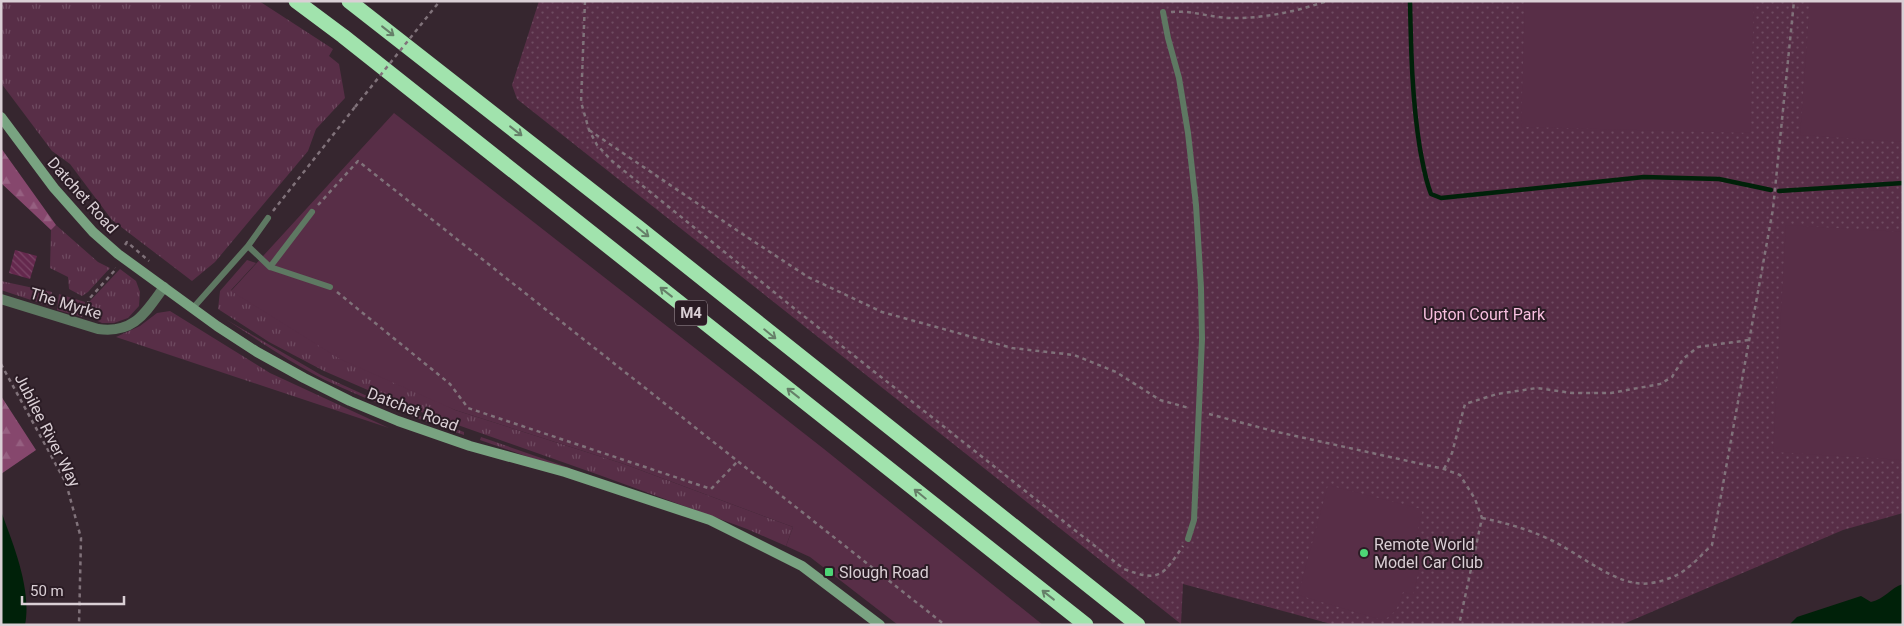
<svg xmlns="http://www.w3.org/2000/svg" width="1904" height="626" font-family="Roboto,sans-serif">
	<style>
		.grass { fill: url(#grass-tufts) }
		.forest { fill: url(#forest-firs) }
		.park { fill: url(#park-dots) }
		.garden { fill: #582e47 }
		.water { fill: #002109 }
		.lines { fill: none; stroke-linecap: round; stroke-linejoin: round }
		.stream { stroke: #002109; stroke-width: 4.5 }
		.building { fill: url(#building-back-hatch) }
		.path { stroke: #80727a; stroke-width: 2.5; stroke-dasharray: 4 4; stroke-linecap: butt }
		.service { stroke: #5e7862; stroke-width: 6 }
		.minor { stroke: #5e7862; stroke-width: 10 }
		.secondary { stroke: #79a381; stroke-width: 10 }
		.motorway { stroke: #a1e3ad; stroke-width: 15 }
		.path-bridge { stroke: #80727a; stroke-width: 2.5; stroke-dasharray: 4 4; stroke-linecap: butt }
		.oneway { stroke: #668069 }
		.poi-dot { fill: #4dd676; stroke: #2b1c25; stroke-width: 2 }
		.labels { text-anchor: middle; stroke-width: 4; stroke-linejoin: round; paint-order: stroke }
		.shield { fill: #2b1c25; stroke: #a699a0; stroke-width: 1 }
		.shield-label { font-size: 15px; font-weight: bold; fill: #dacfd5 }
		.street-label { font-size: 16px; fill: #dacfd5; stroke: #2b1c25 }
		.park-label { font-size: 16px; fill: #f8bfdf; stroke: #2b1c25 }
		.poi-label { font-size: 16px; fill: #dacfd5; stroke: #2b1c25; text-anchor: start }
	</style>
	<defs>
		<pattern id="grass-tufts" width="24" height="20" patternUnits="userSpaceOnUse" patternTransform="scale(1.25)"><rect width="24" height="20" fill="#582e47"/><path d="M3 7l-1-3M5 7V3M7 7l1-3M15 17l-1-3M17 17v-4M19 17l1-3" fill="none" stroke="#6f4b61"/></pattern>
		<pattern id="forest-firs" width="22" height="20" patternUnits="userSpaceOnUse" patternTransform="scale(1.25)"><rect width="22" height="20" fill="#86476d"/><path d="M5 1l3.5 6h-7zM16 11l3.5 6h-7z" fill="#966081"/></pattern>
		<pattern id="park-dots" width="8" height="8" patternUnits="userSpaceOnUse" patternTransform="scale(1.25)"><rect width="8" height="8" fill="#582e47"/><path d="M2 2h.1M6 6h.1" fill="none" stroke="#6f4b61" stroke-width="1.8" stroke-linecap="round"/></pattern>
		<pattern id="building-back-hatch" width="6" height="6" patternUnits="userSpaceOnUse" patternTransform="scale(1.25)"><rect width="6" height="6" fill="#64284d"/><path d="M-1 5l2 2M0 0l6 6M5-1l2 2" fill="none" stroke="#7a4666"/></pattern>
	</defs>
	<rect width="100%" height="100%" fill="#36262f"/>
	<!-- grass -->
	<path class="grass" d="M1,1H259L333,49L329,56L339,64L345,98L316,129L308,151L215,262L192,281L112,220L70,164L52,151L1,83Z
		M56,225L98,262L110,268L88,292L82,296L69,289L68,277L50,268L51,230Z
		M247,260L256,263L231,290L455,410L624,464L793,527L786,546L747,529L602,476L407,407L324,371L269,342L218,309L220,291Z
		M120,269L136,281L140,292L139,306L128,318L114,323H102L89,317L90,301Z
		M1,281L52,292L49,306L1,290Z
		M59,294L85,302L82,317L57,310Z
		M170,311L270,373L389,428L116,337L140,326L157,313Z
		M227,320L321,375L378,401L464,432V435C417,419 370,401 325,380C291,363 259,341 227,320Z
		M481,437L570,468L571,472L480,440Z"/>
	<!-- forest -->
	<path class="forest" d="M1,148L56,225L51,230L1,183Z
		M1,396L36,450L1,474Z"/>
	<!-- park -->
	<path class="park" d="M539,1H1903V513L1843,530L1621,625H1335L1183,584L1181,624L517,99L512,85Z"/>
	<!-- garden -->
	<path class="garden" d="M1525,1H1754L1750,133L1521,127Z
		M1810,1L1903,2V142L1800,135Z
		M394,113L824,449L1043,625H898L810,557L786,546L793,527L624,464L455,410L340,359L231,291Z
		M1786,225L1903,232V460L1773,452Z
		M1328,485L1421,509V512H1422L1413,551L1423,554L1413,595L1403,592C1399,605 1396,615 1382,620L1298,595Z"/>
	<!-- water -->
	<path class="water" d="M1,511C13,544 32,589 25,625H1Z
		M1903,584V625H1789L1797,617L1861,596L1871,602C1885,599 1890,588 1903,584Z"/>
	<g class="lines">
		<!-- stream -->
		<path class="stream" d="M1410,1C1411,50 1412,100 1420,149C1423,164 1425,179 1431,194L1441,198L1644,177L1719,179L1771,190
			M1779,191L1903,183"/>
	</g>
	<!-- building -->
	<path class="building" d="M15,250L37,256L30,279L9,273Z"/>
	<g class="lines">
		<!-- path -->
		<path class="path" d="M585,1L581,102L589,130L597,145L612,161L795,309L1124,569C1160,583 1163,575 1183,546
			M435,7L440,1
			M1171,12C1190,10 1209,17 1228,18C1261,19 1295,12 1327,1
			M589,130L738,231L808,277L882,312L1012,348L1074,355L1116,372L1160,400L1189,408
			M318,205L358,161L945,625
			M273,211L355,107
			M125,245L127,242L149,261
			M337,292L450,384L468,408L711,489L738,461
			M86,313L89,299L116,269L115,268
			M1,364L66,483L81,538L79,625
			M1209,414L1273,431L1444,469L1460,475L1475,499L1482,518L1459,625
			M1444,469L1452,453L1465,404L1497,394L1537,388L1572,393H1611L1660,384L1672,377L1683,359L1698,347L1749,340
			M1482,518C1506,523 1528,529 1551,540C1576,552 1610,580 1636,583C1647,585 1660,582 1670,578C1687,572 1699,557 1712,545L1773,209L1794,1"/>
		<!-- service -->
		<path class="service" d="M1163,12L1168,38L1179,78L1188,133L1196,205L1201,288L1202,339L1194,520L1188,539
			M248,246L270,267L312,212
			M270,267L330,287
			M193,308L248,246L268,218"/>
		<!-- minor -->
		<path class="minor" d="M1,299L98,329C134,334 145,313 164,287"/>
		<!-- secondary -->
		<path class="secondary" d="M1,117L54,188L93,232L118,254L217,326L257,352L304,378L350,401L398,421L470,446L565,472L710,520L802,566L880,625"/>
		<!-- motorway -->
		<path class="motorway" d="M296,1L343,36L1086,625
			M349,1L639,228L1138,625"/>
		<!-- path-bridge -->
		<path class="path-bridge" d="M355,107L435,7"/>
	</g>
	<!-- one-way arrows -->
	<defs><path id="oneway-shaft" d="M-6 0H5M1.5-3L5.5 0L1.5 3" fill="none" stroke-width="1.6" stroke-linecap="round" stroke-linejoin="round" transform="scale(1.25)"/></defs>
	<g class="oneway">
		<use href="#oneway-shaft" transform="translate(388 31) rotate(38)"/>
		<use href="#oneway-shaft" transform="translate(516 131) rotate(38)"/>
		<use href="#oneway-shaft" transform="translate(643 232) rotate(39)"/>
		<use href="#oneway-shaft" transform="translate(666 292) rotate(-142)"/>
		<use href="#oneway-shaft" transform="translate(770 334) rotate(39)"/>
		<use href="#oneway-shaft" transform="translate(793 393) rotate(-142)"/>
		<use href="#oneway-shaft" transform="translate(920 494) rotate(-141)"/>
		<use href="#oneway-shaft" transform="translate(1048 595) rotate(-142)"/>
	</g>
	<!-- markers -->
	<g class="poi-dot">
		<circle cx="1364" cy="553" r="5"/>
		<rect x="824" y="567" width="10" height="10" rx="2.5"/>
	</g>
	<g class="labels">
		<!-- shield labels -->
		<rect class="shield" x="675" y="300.5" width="32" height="25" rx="4"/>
		<g class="shield-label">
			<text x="691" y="318">M4</text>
		</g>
		<!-- street labels -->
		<g class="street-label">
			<text transform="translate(83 195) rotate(48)" y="6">Datchet Road</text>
			<text transform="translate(66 303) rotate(17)" y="6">The Myrke</text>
			<text transform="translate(413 409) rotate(21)" y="6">Datchet Road</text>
			<text transform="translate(48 430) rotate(63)" y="6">Jubilee River Way</text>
		</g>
		<!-- park labels -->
		<g class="park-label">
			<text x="1484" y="320">Upton Court Park</text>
		</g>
		<!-- poi labels -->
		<g class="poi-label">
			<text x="1374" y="550">Remote World<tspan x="1374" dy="18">Model Car Club</tspan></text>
			<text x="839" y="578">Slough Road</text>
		</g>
	</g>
	<!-- border -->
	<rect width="1904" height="626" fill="none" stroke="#dacfd5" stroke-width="5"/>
	<!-- scale -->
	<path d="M22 596v8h102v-8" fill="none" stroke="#dacfd5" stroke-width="2.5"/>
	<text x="30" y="596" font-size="15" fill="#dacfd5" stroke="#2b1c25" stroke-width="4" paint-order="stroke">50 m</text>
</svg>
